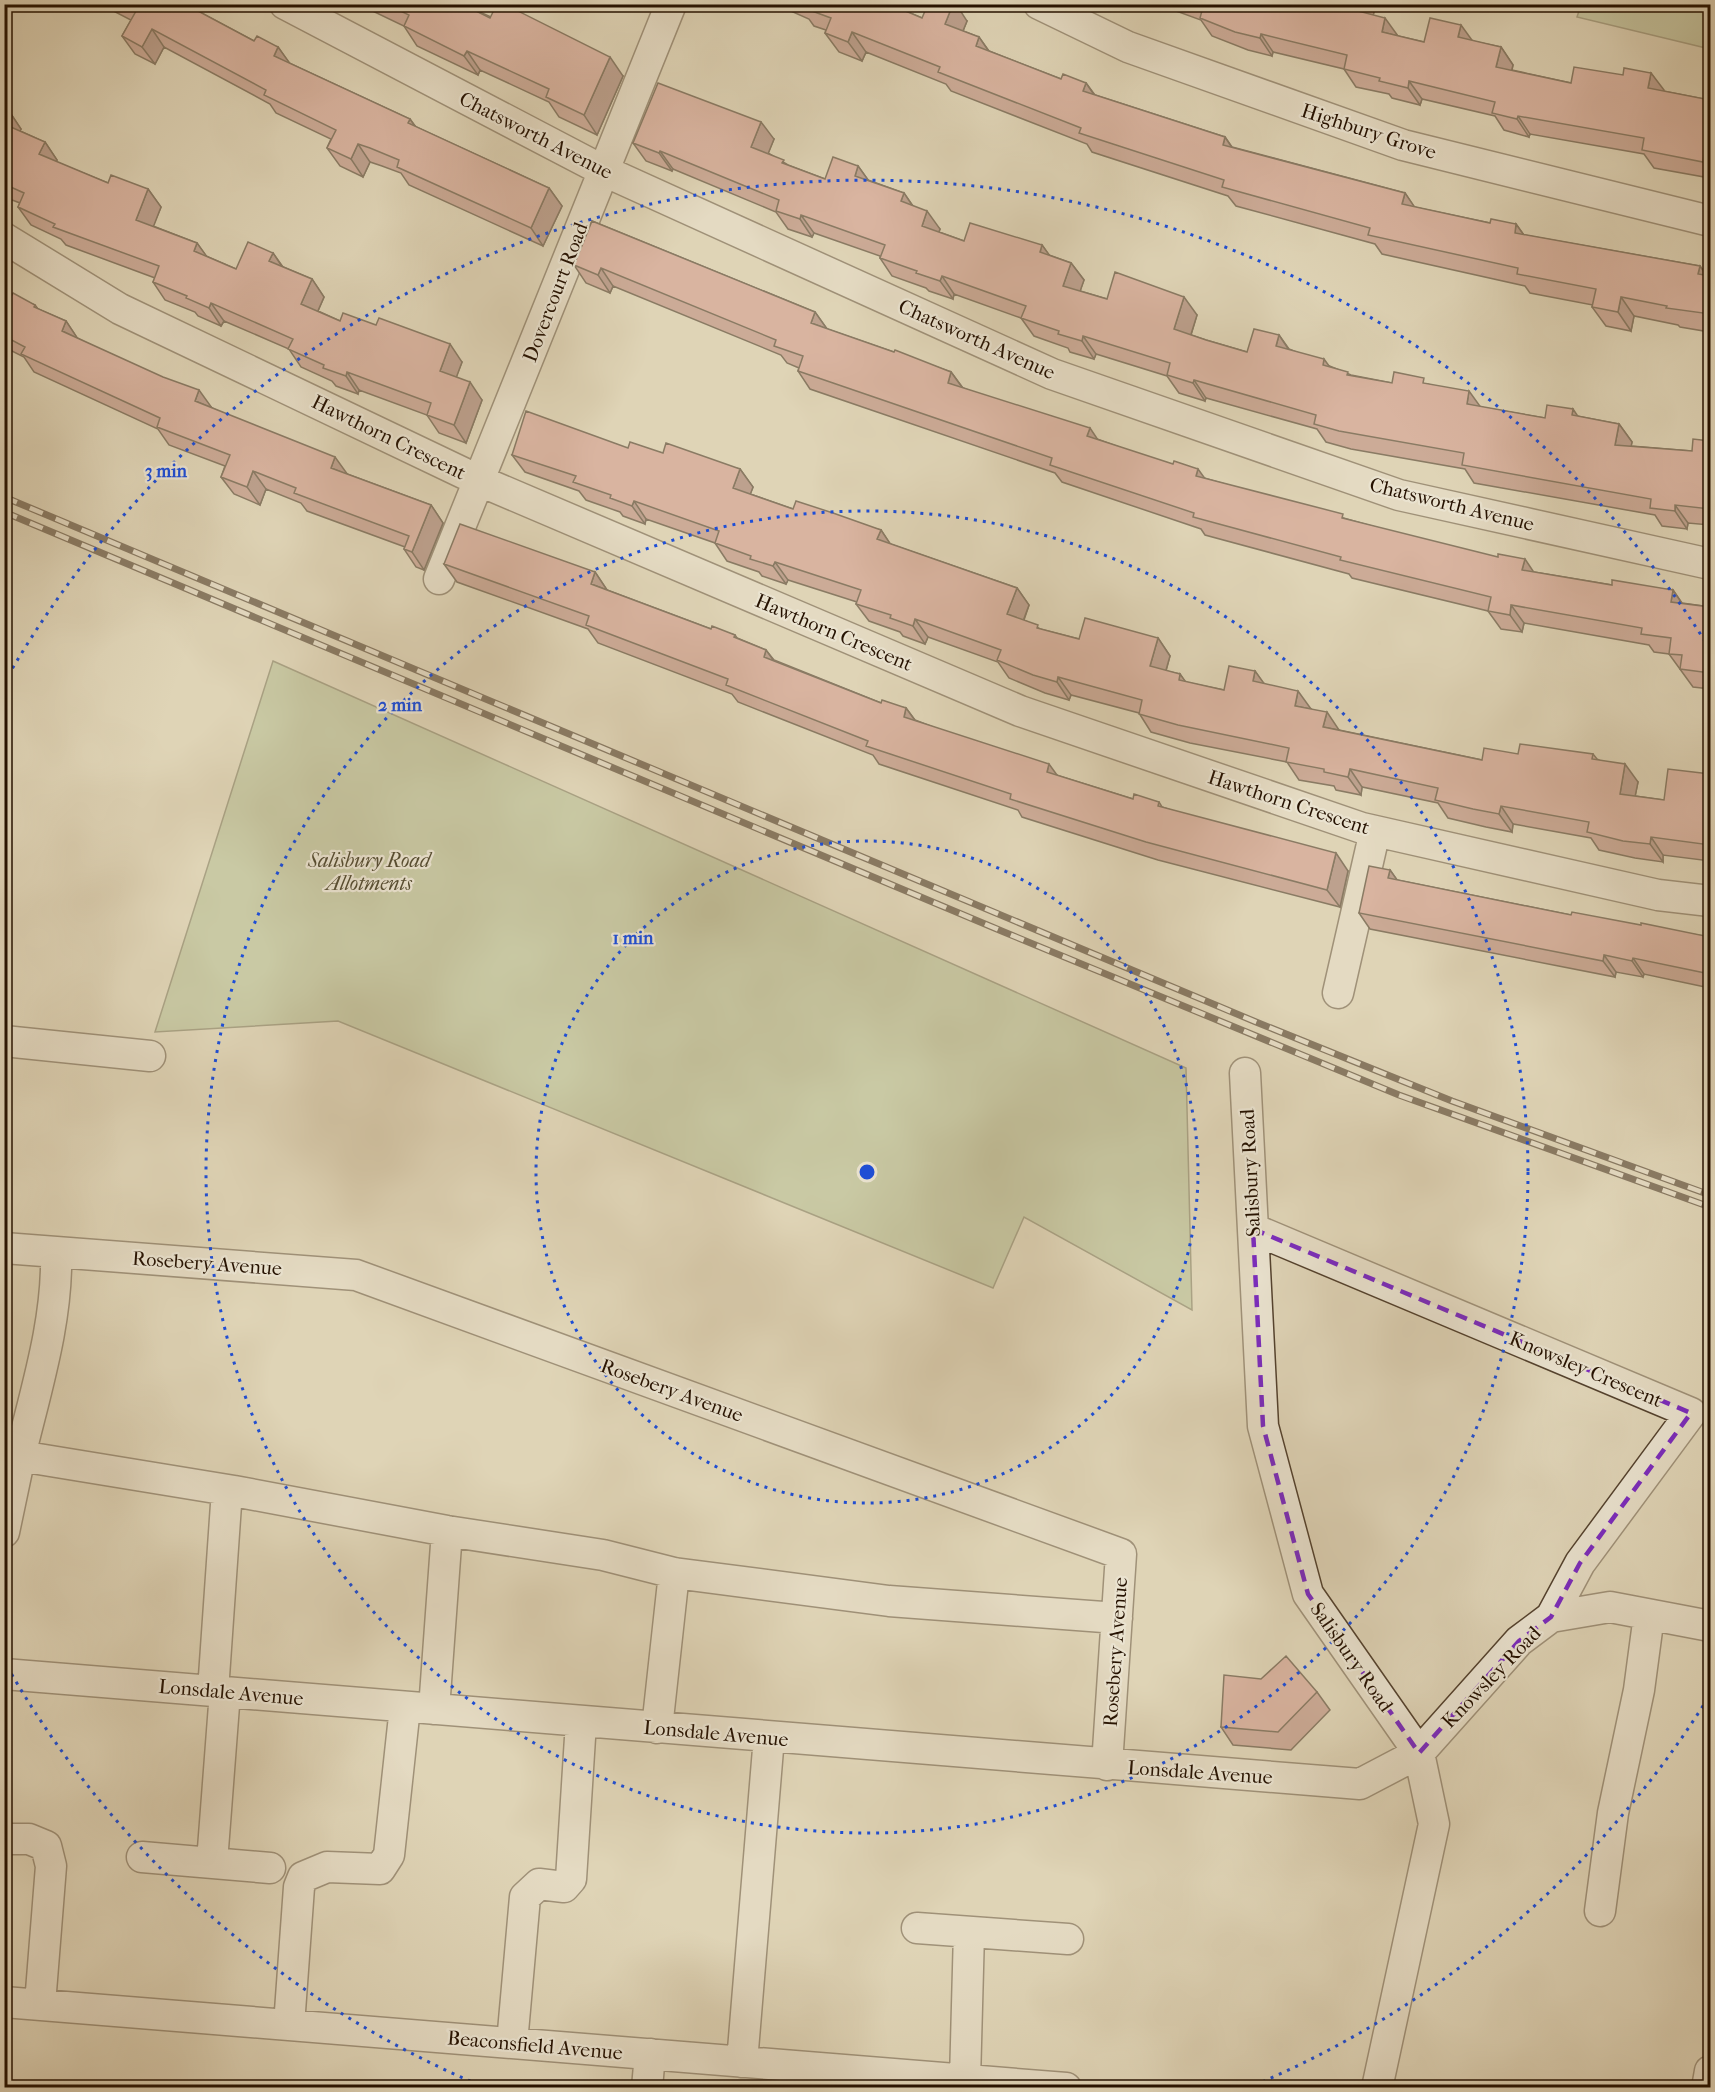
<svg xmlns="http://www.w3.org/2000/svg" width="1715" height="2092" font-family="'IM FELL French Canon',serif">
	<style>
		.green { fill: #b0bd8f; stroke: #6a6748; stroke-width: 1.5 }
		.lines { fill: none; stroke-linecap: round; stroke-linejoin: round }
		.minor-casing { stroke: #54422e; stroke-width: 33 }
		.minor { stroke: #eae3d0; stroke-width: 30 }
		.rail-casing { stroke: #251100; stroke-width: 7 }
		.rail { stroke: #eae3d0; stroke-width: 4.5; stroke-dasharray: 14; stroke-linecap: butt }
		.wall { fill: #b57b72; stroke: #251100; stroke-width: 1.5 }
		.shaded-wall { fill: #94645d; stroke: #251100; stroke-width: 1.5 }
		.building { fill: #d38f85; stroke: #251100; stroke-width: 1.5 }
		.marked { fill: none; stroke: #7b2cbf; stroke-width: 4.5; stroke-dasharray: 12 8; stroke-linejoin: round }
		.ring { fill: none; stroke: #1d4ed8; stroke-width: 3; stroke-dasharray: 3 6 }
		.labels { text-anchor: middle; stroke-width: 4.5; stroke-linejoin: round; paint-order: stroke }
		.street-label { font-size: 20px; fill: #251100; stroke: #eae3d0 }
		.park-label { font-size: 20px; font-style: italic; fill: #564d32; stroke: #eae3d0 }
		.centre { fill: #1d4ed8; stroke: #eae3d0; stroke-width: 3 }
		.ring-label { font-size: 18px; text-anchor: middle; font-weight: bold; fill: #1d4ed8; stroke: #eae3d0; stroke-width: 4.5; stroke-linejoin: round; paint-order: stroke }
	</style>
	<rect width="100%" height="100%" fill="#dfd4b7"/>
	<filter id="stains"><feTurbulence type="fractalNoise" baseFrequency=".00333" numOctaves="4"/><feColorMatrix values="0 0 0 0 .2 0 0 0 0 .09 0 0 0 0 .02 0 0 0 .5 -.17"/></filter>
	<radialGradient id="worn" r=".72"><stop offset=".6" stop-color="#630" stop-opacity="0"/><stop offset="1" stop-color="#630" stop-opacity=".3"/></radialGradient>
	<!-- green -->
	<path class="green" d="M1581,5H1710V49L1577,17Z
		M273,661L1186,1068L1192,1310L1024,1217L993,1288L338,1021L155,1032Z"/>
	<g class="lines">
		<defs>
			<path id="minor" d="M285,4L602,170L1052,374L1399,495L1710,564
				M1039,4L1128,47L1403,145L1710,221
				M4,238L120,309L480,481L1020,711L1362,828L1658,895L1710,901
				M439,579L671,4
				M1338,993L1375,831
				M4,1041L150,1056
				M1245,1073L1263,1426L1308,1594L1419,1753L1434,1824L1377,2088
				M1253,1229L1691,1413L1580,1563L1551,1617
				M4,1248L356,1275L1121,1554L1107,1765
				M20,1456C36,1389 58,1321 56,1252
				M4,1532L20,1456L234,1491L447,1531L603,1555L674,1573L889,1601L1117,1618
				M4,1674L1360,1784L1419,1753L1519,1641L1551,1617L1610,1607L1710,1626
				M213,1691L227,1490
				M434,1709L447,1531
				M657,1728L674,1573
				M4,1839H29L46,1846L51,1866L40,2004
				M142,1857L270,1868
				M212,1862L225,1692
				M1600,1911L1613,1813L1639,1690L1649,1615
				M917,1928L1068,1939
				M4,2002L1066,2088
				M289,2025L299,1887L303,1877L327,1867L380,1869L389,1855L405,1707
				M512,2043L525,1897L539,1884L564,1887L571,1879L581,1722
				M742,2062L769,1737
				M965,2080L969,1932
				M647,2088L650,2054
				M1707,2088L1710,2071"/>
		</defs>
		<!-- minor casing -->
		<use href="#minor" class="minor-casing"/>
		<!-- minor -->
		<use href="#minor" class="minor"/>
		<defs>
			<path id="rail" d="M4,497L1256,1022L1452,1101L1710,1195
				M4,512L1004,932L1399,1095L1710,1207"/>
		</defs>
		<!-- rail casing -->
		<use href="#rail" class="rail-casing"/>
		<!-- rail -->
		<use href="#rail" class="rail"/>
	</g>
	<!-- wall -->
	<path class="wall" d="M100,4H188L190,7L254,41L278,47L289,63L410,119L416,127L549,188L562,206L543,246L409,185L401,173L382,166L370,162L363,177L340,166L327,148L331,139L276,113L270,104L164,47L155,64L135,54L122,36L131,20Z
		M358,4H462L623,76L597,135L559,117L549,102L480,70L478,75L417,46L404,26Z
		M775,4H889L922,18L967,21L963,31L979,37L989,51L1061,79L1086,83L1095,95L1225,137L1232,147L1405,193L1414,207L1490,223L1516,224L1524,235L1700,266L1706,275L1710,276V332L1680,327L1678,325L1634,316L1631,331L1606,326L1592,307L1593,305L1530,293L1525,286L1382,254L1375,244L1236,206L1228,196L1092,152L1087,144L951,91L946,84L866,52L862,61L839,52L825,33L826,30L814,26L809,19Z
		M1157,4H1368L1374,12L1373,15L1398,36L1424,42L1472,41L1501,47L1513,65L1512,70L1571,83L1623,75L1651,73L1663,91L1710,100V178L1654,168L1644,154L1530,134L1529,137L1504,130L1495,116L1422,99L1420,105L1392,98L1389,94L1356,87L1344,69L1273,52L1272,56L1248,50L1212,36L1201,20Z
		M4,109L9,111L21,129L20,131L45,142L57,160L56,162L108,183L148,189L161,207L153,226L197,243L206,256L236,269L273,253L283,267L312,279L324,297L318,311L340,321L462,362L456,377L482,400L466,443L439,433L427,415L359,390L358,394L336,386L332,381L301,367L289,349L224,321L221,326L198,316L195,312L165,300L153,282L155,278L66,245L61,239L31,225L18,207L20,203L4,197Z
		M774,139L768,153L788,165L825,179L858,166L868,180L904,193L913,206L940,229L939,232L964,241L1042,245L1049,255L1071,263L1084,280L1080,291L1107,299L1197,315L1191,335L1206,340L1247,352L1279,335L1289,349L1351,375L1392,383L1428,384L1480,407L1545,418L1577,416L1619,424L1632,442L1631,446L1692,451L1710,441V525L1688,523L1687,529L1662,526L1655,515L1474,483L1465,469L1351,449L1326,442L1317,429L1206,398L1205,401L1179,393L1167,376L1096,354L1094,359L1070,352L1068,348L1034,336L1021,318L954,294L953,299L929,291L926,288L892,276L880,258V256L814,233L812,237L788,229L776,212L673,169L672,171L646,161L633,143Z
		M592,221L815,312L827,329L951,372L963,388L1097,439L1204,478L1347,519L1534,572L1612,585L1673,590L1682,603L1710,607V689L1693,687L1669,654L1654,652L1649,645L1524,623L1522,632L1501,629L1488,611L1352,578L1349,574L1205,535L1201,529L1062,482L1055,473L810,389L798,371L799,368L787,363L781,355L613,286L610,293L586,283L574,265Z
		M4,294L11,297L35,305L38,309L66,321L77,338L212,408L347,474L431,505L443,523L424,570L416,567L404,549L405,547L307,511L301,503L266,489L260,505L234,494L221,477L225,466L169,445L158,429L34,372L24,357L4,347Z
		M628,448L663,453L740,469L753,487L750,494L793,509L881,530L890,544L1017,588L1029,605L1024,620L1040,629L1079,639L1158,638L1170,656L1166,671L1180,674L1185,682L1224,690L1255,671L1263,683L1311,709L1339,730L1482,760L1518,754H1593L1597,759L1638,782L1635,796L1664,800L1710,774V861L1663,855V862L1635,858L1599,850L1591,838L1513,824L1512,832L1486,827L1448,818L1438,803L1362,787L1361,795L1336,790L1334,786L1299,780L1287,762L1190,743L1151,732L1139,713L1071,695L1069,700L1045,693L1009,678L998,662L928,637L925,644L903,636L900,632L869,621L856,604L857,602L788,580L786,584L762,576L759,572L727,561L715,543L646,519L645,524L623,516L620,512L586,500L579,491L525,472L512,455Z
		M444,564L595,572L607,590L711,629L735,635L737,638L766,650L774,660L881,703L906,708L915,720L1056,775L1133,799L1159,802L1162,807L1348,871L1340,907L1158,860L1022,817L1018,810L879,764L873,755L738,702L732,694L598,643L588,629L457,582Z
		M1390,870L1397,880L1571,915L1710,937V988L1644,974L1643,977L1616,972L1615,977L1370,929L1359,913Z
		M1317,1692L1330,1710L1291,1750L1233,1745L1221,1727Z"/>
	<!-- shaded-wall -->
	<path class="shaded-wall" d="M953,4H956L967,21L958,43L945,24Z
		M1359,4H1368L1374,12L1370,29L1358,11Z
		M1385,18L1398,36L1382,32Z
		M1461,25L1474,43L1458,37Z
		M152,29L164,47L155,64L142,47Z
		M852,32L866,52L862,61L848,42Z
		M1261,34L1273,52L1272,56L1260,38Z
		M979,37L992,56L976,46Z
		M278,47L291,65L274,56Z
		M1501,47L1513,65L1508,85L1496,67Z
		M467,51L480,70L478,75L464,56Z
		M610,57L623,76L597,135L584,115Z
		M1651,73L1664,90L1661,106L1648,88Z
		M1409,81L1422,99L1420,105L1408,88Z
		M1086,83L1099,102L1083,91Z
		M9,111L21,129L15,141L4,126V120Z
		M1518,116L1530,134L1529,137L1517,119Z
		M410,119L422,137L408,123Z
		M761,122L774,139L764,164L751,147Z
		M1225,137L1238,157L1223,145Z
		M45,142L57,160L51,172L39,154Z
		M358,144L370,162L363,177L351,159Z
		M660,151L673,169L672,171L659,153Z
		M1704,155L1710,164V172L1703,162Z
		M858,166L871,184L855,176Z
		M549,188L562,206L543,246L531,228Z
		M148,189L161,207L149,238L136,220Z
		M904,193L916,211L901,201Z
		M1405,193L1418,212L1402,204Z
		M927,211L940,229L934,244L922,226Z
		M801,215L814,233L812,237L800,219Z
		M1516,224L1530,244L1515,233Z
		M197,243L210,261L194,251Z
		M1042,245L1055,263L1040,252Z
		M273,253L285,271L269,261Z
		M1071,263L1084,280L1076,303L1063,286Z
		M1700,266L1710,281L1698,274Z
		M601,268L613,286L610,293L598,275Z
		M942,276L954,294L953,299L940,281Z
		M312,279L324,297L313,322L301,304Z
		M1184,297L1197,315L1187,347L1174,329Z
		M1621,297L1634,316L1631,331L1618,312Z
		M211,303L224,321L221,326L209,308Z
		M815,312L827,329L811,323Z
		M66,321L78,339L62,331Z
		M1279,335L1291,353L1276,346Z
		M1083,336L1096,354L1094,359L1082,341Z
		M450,344L462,362L452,389L440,371Z
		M1324,359L1337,377L1323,365Z
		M347,372L359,390L358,394L346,376Z
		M951,372L964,390L948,383Z
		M1194,380L1206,398L1205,401L1193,383Z
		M470,382L482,400L466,443L454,425Z
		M199,390L212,408L195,401Z
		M1469,391L1482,409L1467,404Z
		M1573,409L1585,427L1572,415Z
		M1619,424L1632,442L1628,462L1615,445Z
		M1090,428L1102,446L1087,436Z
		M335,457L348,475L331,468Z
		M740,469L753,487L746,506L733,488Z
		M1198,469L1211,487L1196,476Z
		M253,471L266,489L260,505L247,487Z
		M634,501L646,519L645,524L632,506Z
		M431,505L443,523L424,570L412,552Z
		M1675,505L1688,523L1687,529L1675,511Z
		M881,530L893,548L877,539Z
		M1525,559L1537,577L1522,570Z
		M775,562L788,580L786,584L773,566Z
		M595,572L607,590L591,584Z
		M1017,588L1029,605L1019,632L1007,614Z
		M1673,590L1685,608L1671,602Z
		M1511,605L1524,623L1522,632L1510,615Z
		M915,619L928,637L925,644L913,626Z
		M1158,638L1170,656L1162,684L1150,666Z
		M766,650L779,668L764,657Z
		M1255,671L1268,689L1253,681Z
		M1180,674L1193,692L1179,680Z
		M1058,677L1071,695L1069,700L1057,682Z
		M1298,691L1311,709L1295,706Z
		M906,708L919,726L904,717Z
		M1327,712L1339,730L1323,727Z
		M1049,764L1062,782L1047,772Z
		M1625,764L1638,782L1632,812L1620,794Z
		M1350,769L1362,787L1361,795L1348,777Z
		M1501,806L1513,824L1512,832L1499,814Z
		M1651,837L1663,855V862L1650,844Z
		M1336,853L1348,871L1340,907L1327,890Z
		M1390,870L1402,887L1388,878Z
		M1604,955L1616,972L1615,977L1603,961Z
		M1633,958L1644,974L1643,977L1632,961Z"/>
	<!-- building -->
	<path class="building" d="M122,4H185L254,41L257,36L278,47L274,56L410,119L408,123L549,188L531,228L397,167L399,160L370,148L358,144L351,159L327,148L336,130L264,95L266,90L152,29L142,47L122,36L136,11Z
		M386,4H462L490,18L497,4H504L610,57L584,115L546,97L549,89L467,51L464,56L404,26L409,15Z
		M802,4H889L922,18L928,4H953L945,24L979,37L976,46L1061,79L1063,74L1086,83L1083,91L1225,137L1223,145L1405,193L1402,204L1490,223L1491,219L1516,224L1515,233L1700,266L1698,274L1710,276V314L1666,308L1667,306L1621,297L1618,312L1592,307L1596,289L1517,274L1518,268L1368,235L1370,228L1222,187L1224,180L1079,133L1081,128L938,72L940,67L852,32L848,42L825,33L831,18L801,7Z
		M1196,4H1359L1358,11L1385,18L1382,32L1424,42L1430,18L1461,25L1458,37L1501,47L1496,67L1571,83L1574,67L1623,75L1624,68L1651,73L1648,88L1710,100V156L1704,155L1703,162L1642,150L1644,138L1518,116L1517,119L1492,113L1495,102L1409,81L1408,88L1379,81L1380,78L1344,69L1347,55L1261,34L1260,38L1235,32L1200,18L1203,7Z
		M658,83L761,122L751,147L784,160L782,163L825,179L833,157L858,166L855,176L904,193L901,201L927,211L922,226L964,241L970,223L1042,245L1040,252L1071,263L1063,286L1107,299L1115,272L1184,297L1174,329L1206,340L1247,352L1254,329L1279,335L1276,346L1324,359L1323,365L1348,372L1347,375L1392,383L1394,372L1424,378L1423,383L1469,391L1467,404L1545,418L1547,405L1573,409L1572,415L1619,424L1615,445L1692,451L1693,439L1710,441V509L1675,505V511L1650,508L1651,499L1462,465L1464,453L1339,431L1314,424L1316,415L1194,380L1193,383L1167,375L1170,363L1083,336L1082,341L1058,334L1059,331L1021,318L1026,306L942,276L940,281L916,273L917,271L880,258L885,245L801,215L800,219L776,211L779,200L660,151L659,153L633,143Z
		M4,109L9,111L4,120Z
		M4,124L45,142L39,154L108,183L111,175L148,189L136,220L197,243L194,251L236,269L248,242L273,253L269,261L312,279L301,304L340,321L343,313L376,325L379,318L450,344L440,371L470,382L454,425L427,415L431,403L347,372L346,376L323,368L324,365L288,349L293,339L211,303L209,308L186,298L187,296L153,282L159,266L53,227L55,224L18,207L24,193L4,184Z
		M592,221L815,312L811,323L894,352L895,350L951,372L948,383L1090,428L1087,436L1173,464L1174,461L1198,469L1196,476L1343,514L1342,518L1498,557V554L1525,559L1522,570L1612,585V580L1673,590L1671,602L1710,607V673L1680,669L1682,655L1669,654L1671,638L1641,634L1642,628L1511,605L1510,615L1488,611L1491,597L1340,560L1341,557L1193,517L1194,513L1050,465L1052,458L798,371L803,356L774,346L776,340L601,268L598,275L574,265Z
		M13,293L35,305L34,307L66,321L62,331L163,377L199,390L195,401L335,457L331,468L431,505L412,552L404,549L409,536L294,493L296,488L253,471L247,487L221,477L230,455L157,427L160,418L21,354L25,347L4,336V294L11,297Z
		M526,411L628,448L630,442L663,453L666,443L740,469L733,488L793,509L796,501L833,513L881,530L877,539L1017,588L1007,614L1038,625L1037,628L1079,639L1085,618L1158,638L1150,666L1180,674L1179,680L1224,690L1229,666L1255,671L1253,681L1298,691L1295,706L1327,712L1323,727L1482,760L1484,748L1518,754L1520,744L1593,754L1592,759L1625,764L1620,794L1664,800L1668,769L1710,774V845L1651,837L1650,844L1623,841L1587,832L1589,822L1501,806L1499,814L1473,809L1435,800L1438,788L1350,769L1348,777L1324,772V769L1286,762L1289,748L1178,725L1139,714L1142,700L1058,677L1057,682L1033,675L997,660L1001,650L915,619L913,626L890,618L891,615L856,604L861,590L775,562L773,566L750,559L751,556L715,543L719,531L634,501L632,506L610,498L611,495L573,482L576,476L512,455Z
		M460,524L595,572L591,584L711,629L712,626L735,635L734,637L766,650L764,657L881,703L882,700L906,708L904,717L1049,764L1047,772L1133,799L1134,794L1159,802L1158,806L1336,853L1327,890L1146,842L1010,799L1011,794L866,746L868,741L726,685L728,679L586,625L589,616L444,564Z
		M1369,866L1390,870L1388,878L1571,915L1572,912L1641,925V923L1710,937V974L1633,958L1632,961L1604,955L1603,961L1359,913Z
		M1286,1656L1317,1692L1278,1732L1221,1727L1224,1675L1261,1679Z"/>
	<!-- marked area -->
	<path d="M0 0H1715V2092H0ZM1253,1229L1691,1413L1580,1563L1551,1617L1519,1641L1419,1753L1308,1594L1263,1426Z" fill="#dfd4b7" fill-opacity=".55" fill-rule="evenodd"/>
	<path class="marked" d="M1253,1229L1691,1413L1580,1563L1551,1617L1519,1641L1419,1753L1308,1594L1263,1426Z"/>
	<!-- distance rings -->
	<g class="ring">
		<circle cx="867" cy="1172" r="331"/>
		<circle cx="867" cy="1172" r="661"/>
		<path d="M1708 1698A992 992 0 0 1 1255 2085M479 2085A992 992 0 0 1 8 1668M8 676A992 992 0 0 1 1708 646"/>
	</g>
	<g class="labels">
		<!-- street labels -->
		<g class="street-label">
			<text transform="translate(1369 131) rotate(18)" y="7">Highbury Grove</text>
			<text transform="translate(536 135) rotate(27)" y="7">Chatsworth Avenue</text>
			<text transform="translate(555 292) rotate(-69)" y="7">Dovercourt Road</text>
			<text transform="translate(977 339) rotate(24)" y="7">Chatsworth Avenue</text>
			<text transform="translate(389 437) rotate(26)" y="7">Hawthorn Crescent</text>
			<text transform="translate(1452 504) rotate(14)" y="7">Chatsworth Avenue</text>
			<text transform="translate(834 632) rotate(23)" y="7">Hawthorn Crescent</text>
			<text transform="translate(1289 802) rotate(18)" y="7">Hawthorn Crescent</text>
			<text transform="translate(1250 1173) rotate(-93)" y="7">Salisbury Road</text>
			<text transform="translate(207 1263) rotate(4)" y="7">Rosebery Avenue</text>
			<text transform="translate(1586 1369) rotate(23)" y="7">Knowsley Crescent</text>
			<text transform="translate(672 1390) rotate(20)" y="7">Rosebery Avenue</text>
			<text transform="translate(1115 1652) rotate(-86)" y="7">Rosebery Avenue</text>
			<text transform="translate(1352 1657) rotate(55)" y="7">Salisbury Road</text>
			<text transform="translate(1491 1677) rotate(-46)" y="7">Knowsley Road</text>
			<text transform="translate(231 1692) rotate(5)" y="7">Lonsdale Avenue</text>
			<text transform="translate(716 1733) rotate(5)" y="7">Lonsdale Avenue</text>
			<text transform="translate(1200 1772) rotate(4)" y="7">Lonsdale Avenue</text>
			<text transform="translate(535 2045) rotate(5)" y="7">Beaconsfield Avenue</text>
		</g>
		<!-- park labels -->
		<g class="park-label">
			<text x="369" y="867">Salisbury Road<tspan x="369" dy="23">Allotments</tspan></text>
		</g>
	</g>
	<circle cx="867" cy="1172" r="9" class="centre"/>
	<g class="ring-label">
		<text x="166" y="477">3 min</text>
		<text x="400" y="711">2 min</text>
		<text x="633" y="944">1 min</text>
	</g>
	<!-- margin -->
	<rect width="1715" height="2092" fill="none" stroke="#dfd4b7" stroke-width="24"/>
	<rect x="6" y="6" width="1703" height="2080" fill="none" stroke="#251100" stroke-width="3"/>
	<rect x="12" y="12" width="1691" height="2068" fill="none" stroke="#251100" stroke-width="1.5"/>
	<rect width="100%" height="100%" filter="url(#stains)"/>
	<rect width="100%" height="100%" fill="url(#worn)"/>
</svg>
